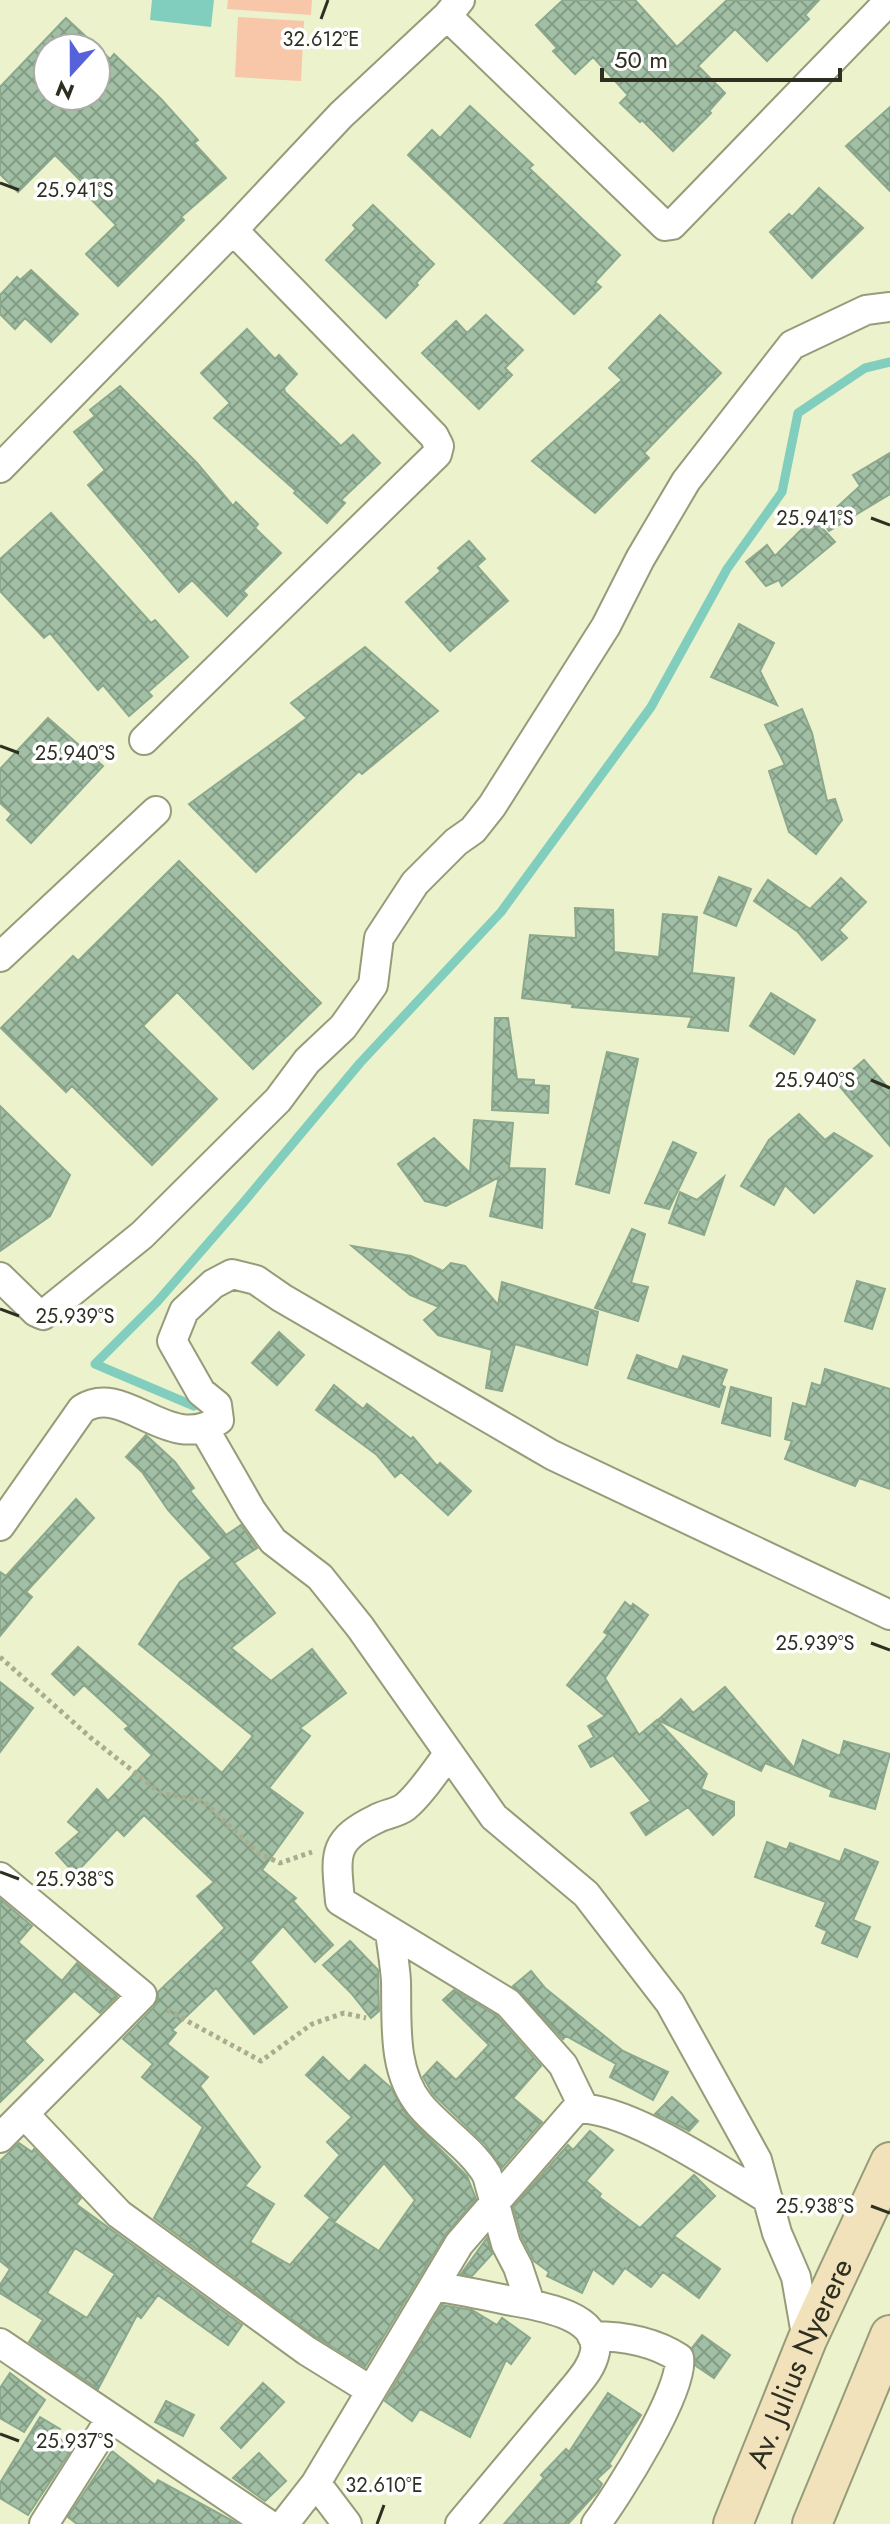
<svg xmlns="http://www.w3.org/2000/svg" width="890" height="2524" font-family="Jost,sans-serif">
	<style>
		.pitch { fill: #f8c6a8 }
		.water { fill: #82cebe }
		.lines { fill: none; stroke-linecap: round; stroke-linejoin: round }
		.stream { stroke: #82cebe; stroke-width: 9 }
		.building { fill: url(#building-cross-hatch); stroke: #8ba88d; stroke-width: 2; fill-rule: evenodd }
		.minor-casing { stroke: #969c79; stroke-width: 32 }
		.secondary-casing { stroke: #969c79; stroke-width: 42 }
		.path { stroke: #a7ad8f; stroke-width: 5; stroke-dasharray: 4 4; stroke-linecap: butt }
		.minor { stroke: #fff; stroke-width: 28 }
		.secondary { stroke: #f2e2bb; stroke-width: 38 }
		.ticks { fill: none; stroke: #2d2f21; stroke-width: 3 }
		.labels { text-anchor: middle; stroke-width: 7; stroke-linejoin: round; paint-order: stroke }
		.street-label { font-size: 30px; fill: #2d2f21; stroke: #fff }
		.ticks-label { font-size: 20px; text-anchor: middle; fill: #2d2f21; stroke: #fff; stroke-width: 7; stroke-linejoin: round; paint-order: stroke }
	</style>
	<defs>
		<pattern id="building-cross-hatch" width="8" height="8" patternUnits="userSpaceOnUse" patternTransform="scale(2)"><rect width="8" height="8" fill="#a1bfa4"/><path d="M0 0l8 8M0 8l8-8" fill="none" stroke="#849c85"/></pattern>
	</defs>
	<rect width="100%" height="100%" fill="#ebf2cc"/>
	<!-- pitch -->
	<path class="pitch" d="M228,0H312L311,15L227,9Z
		M238,17L304,21L301,81L235,77Z"/>
	<!-- water -->
	<path class="water" d="M152,0H214L211,27L150,20Z"/>
	<g class="lines">
		<!-- stream -->
		<path class="stream" d="M194,1406L95,1364L157,1302L243,1203L360,1063L501,912L651,707L727,569L782,492L798,413L865,368L890,362"/>
	</g>
	<!-- building -->
	<path class="building" d="M563,0H635L677,47L727,0H819L805,15L809,19L767,61L735,29L698,66L725,93L709,111L711,113L673,151L642,120L640,122L620,103L628,95L593,57L575,74L553,51L557,48L536,25Z
		M66,18L110,59L114,54L161,99L198,140L194,143L226,178L181,217L184,220L118,286L86,254L116,225L87,195L91,191L55,155L18,192L0,174V87ZM48,48H96V96H48Z
		M470,106L533,165L529,168L620,255L595,282L601,287L574,314L408,155L432,130L440,138Z
		M890,107V191L846,146Z
		M819,188L863,228L812,278L770,232L789,214L792,217Z
		M373,205L434,264L416,283L418,285L386,318L326,260L356,229L353,225Z
		M31,270L78,314L51,342L25,318L15,329L0,314V295L17,277L20,280Z
		M486,315L523,350L505,368L512,375L479,409L422,353L456,321L467,333Z
		M660,315L721,373L644,453L649,458L595,513L532,461L622,380L609,368Z
		M247,329L275,359L279,355L297,374L284,388L285,392L341,446L353,435L380,463L341,500L345,503L327,523L294,493L296,491L214,418L230,403L201,373Z
		M120,386L197,463L233,506L236,502L258,524L255,528L281,553L243,591L247,595L227,616L192,580L179,592L88,485L105,470L74,432L95,416L90,410Z
		M890,453V494L829,531L822,521L860,486L853,475Z
		M51,513L151,623L155,620L188,657L148,692L152,696L129,716L103,685L98,690L50,633L44,638L0,591V559Z
		M813,518L835,542L782,586L779,580L766,586L746,562L767,545L775,556Z
		M469,541L485,559L477,566L508,601L450,651L406,602L441,571L438,568Z
		M739,624L774,643L760,671L777,705L711,677Z
		M365,647L438,711L362,774L359,771L256,872L189,804L307,718L291,703Z
		M802,709L812,733L827,801L835,799L842,820L816,854L789,832L769,771L785,765L765,725Z
		M48,718L103,766L31,843L7,820L12,814L0,803V769Z
		M179,861L321,1003L253,1069L177,992L143,1026L217,1099L152,1165L72,1086L66,1092L1,1028L73,956L78,961Z
		M719,877L751,889L736,926L704,913Z
		M841,878L866,902L839,930L847,938L822,960L798,932L754,901L768,880L810,909Z
		M575,908L613,910L614,952L659,957L663,914L697,917L692,973L734,978L728,1031L688,1027L692,1017L572,1007L573,1004L522,998L530,935L576,938Z
		M771,993L815,1020L794,1054L750,1026Z
		M495,1018H508L517,1079L534,1080V1085L549,1086L548,1113L492,1110Z
		M607,1052L638,1059L609,1193L576,1184Z
		M864,1060L890,1090V1146L837,1083Z
		M0,1106L70,1175L50,1216L0,1251Z
		M799,1114L825,1140L834,1133L872,1156L814,1213L785,1185L774,1205L741,1186L769,1140Z
		M474,1120L513,1123L509,1168L545,1169L542,1228L490,1216L499,1177L446,1206L425,1201L398,1164L434,1138L470,1173Z
		M673,1142L696,1153L669,1209L645,1203Z
		M724,1177L704,1235L669,1223L680,1192L697,1200Z
		M632,1229L645,1234L631,1283L648,1287L638,1321L595,1308Z
		M352,1246L411,1256L443,1271L451,1263L465,1266L498,1305L502,1282L598,1312L587,1365L515,1344L502,1391L486,1388L492,1350L438,1335L424,1320L439,1307L410,1295Z
		M857,1281L885,1289L872,1329L845,1321Z
		M279,1332L304,1355L277,1385L252,1363Z
		M637,1355L678,1370L683,1356L727,1370L721,1385L725,1387L719,1407L628,1378Z
		M825,1369L890,1389V1489L859,1478L855,1486L785,1459L792,1441L785,1439L793,1403L806,1407L812,1383L821,1386Z
		M334,1385L363,1409L367,1404L411,1439L413,1437L437,1466L440,1463L471,1491L448,1515L401,1472L395,1477L377,1455L316,1410Z
		M731,1387L771,1398L770,1436L722,1423Z
		M146,1435L175,1462L194,1488L190,1491L226,1535L241,1525L257,1548L234,1563L275,1613L231,1648L271,1681L312,1649L346,1693L300,1728L310,1736L269,1788L303,1813L262,1870L296,1898L293,1901L333,1945L315,1962L283,1926L250,1962L287,2007L254,2034L216,1988L172,2030L176,2033L167,2044L208,2077L200,2086L260,2167L245,2186L274,2204L250,2242L290,2265L329,2219L379,2251L415,2200L384,2163L335,2221L305,2196L340,2155L327,2142L352,2117L306,2075L323,2057L349,2082L365,2065L391,2088L407,2116L467,2176L476,2199L445,2235L365,2367L316,2337L154,2218L203,2127L142,2077L153,2064L123,2039L154,2007L158,2000V1992L225,1928L197,1896L214,1882L144,1815L124,1836L117,1829L75,1874L56,1853L80,1832L68,1822L97,1789L108,1801L152,1755L125,1729L129,1726L84,1685L74,1695L52,1674L78,1647L222,1773L253,1736L139,1644L180,1582L212,1558L168,1510L142,1472L126,1457Z
		M76,1499L94,1518L26,1592L32,1597L0,1636V1572L6,1576Z
		M625,1602L631,1607L633,1604L648,1615L605,1678L639,1735L657,1720L707,1774L701,1789L734,1802V1815L713,1835L688,1807L646,1835L631,1813L651,1801L613,1755L591,1767L579,1746L594,1737L588,1726L605,1716L567,1685L608,1635L604,1632Z
		M0,1682L33,1708L0,1752Z
		M725,1687L794,1768L803,1740L840,1756L844,1741L890,1754L875,1809L830,1796L832,1790L765,1763L761,1771L658,1720L681,1699L693,1713Z
		M767,1842L787,1850L790,1843L840,1862L845,1849L878,1862L853,1920L870,1927L857,1957L822,1943L827,1931L816,1926L826,1902L755,1877Z
		M0,1899L32,1926L18,1942L62,1981L77,1963L117,1996L100,2013L72,1989L74,1991L24,2041L43,2060L0,2102Z
		M350,1941L378,1970L379,2011L371,2018L351,1993L323,1965Z
		M531,1971L545,1988L623,2051L668,2072L653,2100L610,2077L616,2064L566,2036L563,2039L513,1986Z
		M454,1990L497,2016L541,2066L513,2098L542,2122L502,2168L485,2144L433,2094L423,2077L437,2062L456,2080L489,2045L443,2000Z
		M672,2097L698,2121L689,2131L655,2114Z
		M590,2131L613,2150L586,2181L601,2194L599,2197L640,2228L694,2175L715,2196L674,2236L720,2269L699,2298L663,2272L651,2287L625,2268L613,2284L593,2269L582,2293L547,2276L549,2272L534,2261L522,2238L513,2207L568,2145L573,2150Z
		M19,2143L32,2152L34,2149L81,2198L76,2204L242,2325L228,2345L158,2295L141,2318L137,2315L98,2389L29,2342L43,2320L0,2293V2285L10,2269L0,2261V2161ZM75,2248L115,2274L87,2318L47,2293Z
		M487,2238L492,2254L472,2276L461,2274Z
		M442,2305L472,2310L497,2325L502,2318L530,2338L511,2364L506,2360L470,2437L420,2409L412,2421L385,2401Z
		M702,2335L730,2355L714,2378L696,2366L692,2348Z
		M10,2373L45,2400L24,2432L0,2418V2388Z
		M263,2383L284,2402L241,2448L221,2428Z
		M608,2393L641,2415L609,2464L611,2466L597,2479L602,2484L598,2491L568,2524H504L544,2478L541,2475L566,2449L569,2452Z
		M166,2401L194,2415L183,2436L155,2422Z
		M40,2417L60,2429L55,2436L73,2447L28,2515L0,2498V2483Z
		M112,2451L155,2485L158,2480L238,2524H77L68,2517Z
		M259,2453L286,2481L265,2501L233,2478Z"/>
	<g class="lines">
		<defs>
			<path id="minor" d="M447,16L665,226L672,225L890,0
				M0,468L233,230L341,115L447,16L460,0
				M144,740L437,454L439,446L434,436L233,230
				M0,957L156,811
				M0,1277L36,1312L43,1315L142,1235L278,1100L307,1061L343,1027L373,985L379,938L415,883L456,842L473,830L492,806L606,626L640,559L686,481L792,345L866,310L890,307
				M205,1430L251,1510L273,1541L320,1577L360,1627L494,1817L586,1894L670,2003L757,2160L777,2233L796,2277L807,2340
				M0,1526L82,1409C125,1381 168,1455 219,1420L217,1405L201,1392L172,1341L184,1311L213,1284L232,1274L256,1280L282,1298L552,1455L890,1615
				M449,1753C437,1769 420,1795 405,1807C397,1813 385,1814 376,1819C331,1841 336,1855 340,1901L508,2003L563,2065L584,2108
				M0,1877L142,1995L0,2138
				M390,1932C392,1948 395,1965 396,1981C397,2022 392,2071 420,2105C440,2129 471,2148 487,2175L506,2244L518,2267L530,2303
				M25,2115L119,2214L307,2351L370,2390
				M434,2286C458,2290 483,2295 507,2300C532,2305 601,2313 595,2352C592,2367 582,2378 573,2389L460,2524
				M592,2336C623,2336 653,2341 679,2358C685,2389 617,2496 596,2524
				M0,2343L268,2524
				M316,2483L347,2524
				M44,2524L111,2418
				M284,2524L316,2483L459,2244L576,2109C624,2104 724,2173 768,2199"/>
			<g id="secondary">
				<path id="s1" d="M733,2524L807,2340L890,2162"/>
				<path d="M812,2524L890,2335"/>
			</g>
		</defs>
		<!-- minor casing -->
		<use href="#minor" class="minor-casing"/>
		<!-- secondary casing -->
		<use href="#secondary" class="secondary-casing"/>
		<!-- path -->
		<path class="path" d="M0,1657L91,1738L161,1793L203,1801L258,1853L280,1863L312,1852
			M167,2010L261,2061L312,2024L344,2013L366,2018"/>
		<!-- minor -->
		<use href="#minor" class="minor"/>
		<!-- secondary -->
		<use href="#secondary" class="secondary"/>
	</g>
	<!-- ticks -->
	<path class="ticks" d="M321,19L328,0M0,183L19,190M871,518L890,525M0,746L19,753M871,1080L890,1088M0,1309L19,1316M871,1643L890,1650M0,1872L19,1879M871,2206L890,2213M0,2434L19,2441M377,2524L384,2505"/>
	<g class="labels">
		<!-- street labels -->
		<g class="street-label">
			<text dy="10" stroke="none"><textPath href="#s1" startOffset="174">Av. Julius Nyerere</textPath></text>
		</g>
	</g>
	<g class="ticks-label">
		<text x="321" y="46">32.612°E</text>
		<text x="75" y="197">25.941°S</text>
		<text x="815" y="525">25.941°S</text>
		<text x="75" y="760">25.940°S</text>
		<text x="815" y="1087">25.940°S</text>
		<text x="75" y="1323">25.939°S</text>
		<text x="815" y="1650">25.939°S</text>
		<text x="75" y="1886">25.938°S</text>
		<text x="815" y="2213">25.938°S</text>
		<text x="75" y="2448">25.937°S</text>
		<text x="384" y="2492">32.610°E</text>
	</g>
	<!-- north arrow -->
	<g transform="translate(72 72) rotate(201)"><circle r="38" fill="#ffffff" stroke="#abaca6" stroke-width="2"/>
	<path d="M0-6L14 30L0 20L-14 30Z" fill="#5662d9"/>
	<text y="-12" font-size="22" font-weight="bold" text-anchor="middle" fill="#2d2f21">N</text>
	</g>
	<!-- scale -->
	<path d="M602 68v12h238v-12" fill="none" stroke="#2d2f21" stroke-width="4"/>
	<text x="614" y="68" font-size="24" fill="#2d2f21" stroke="#ffffff" stroke-width="6" paint-order="stroke">50 m</text>
</svg>
